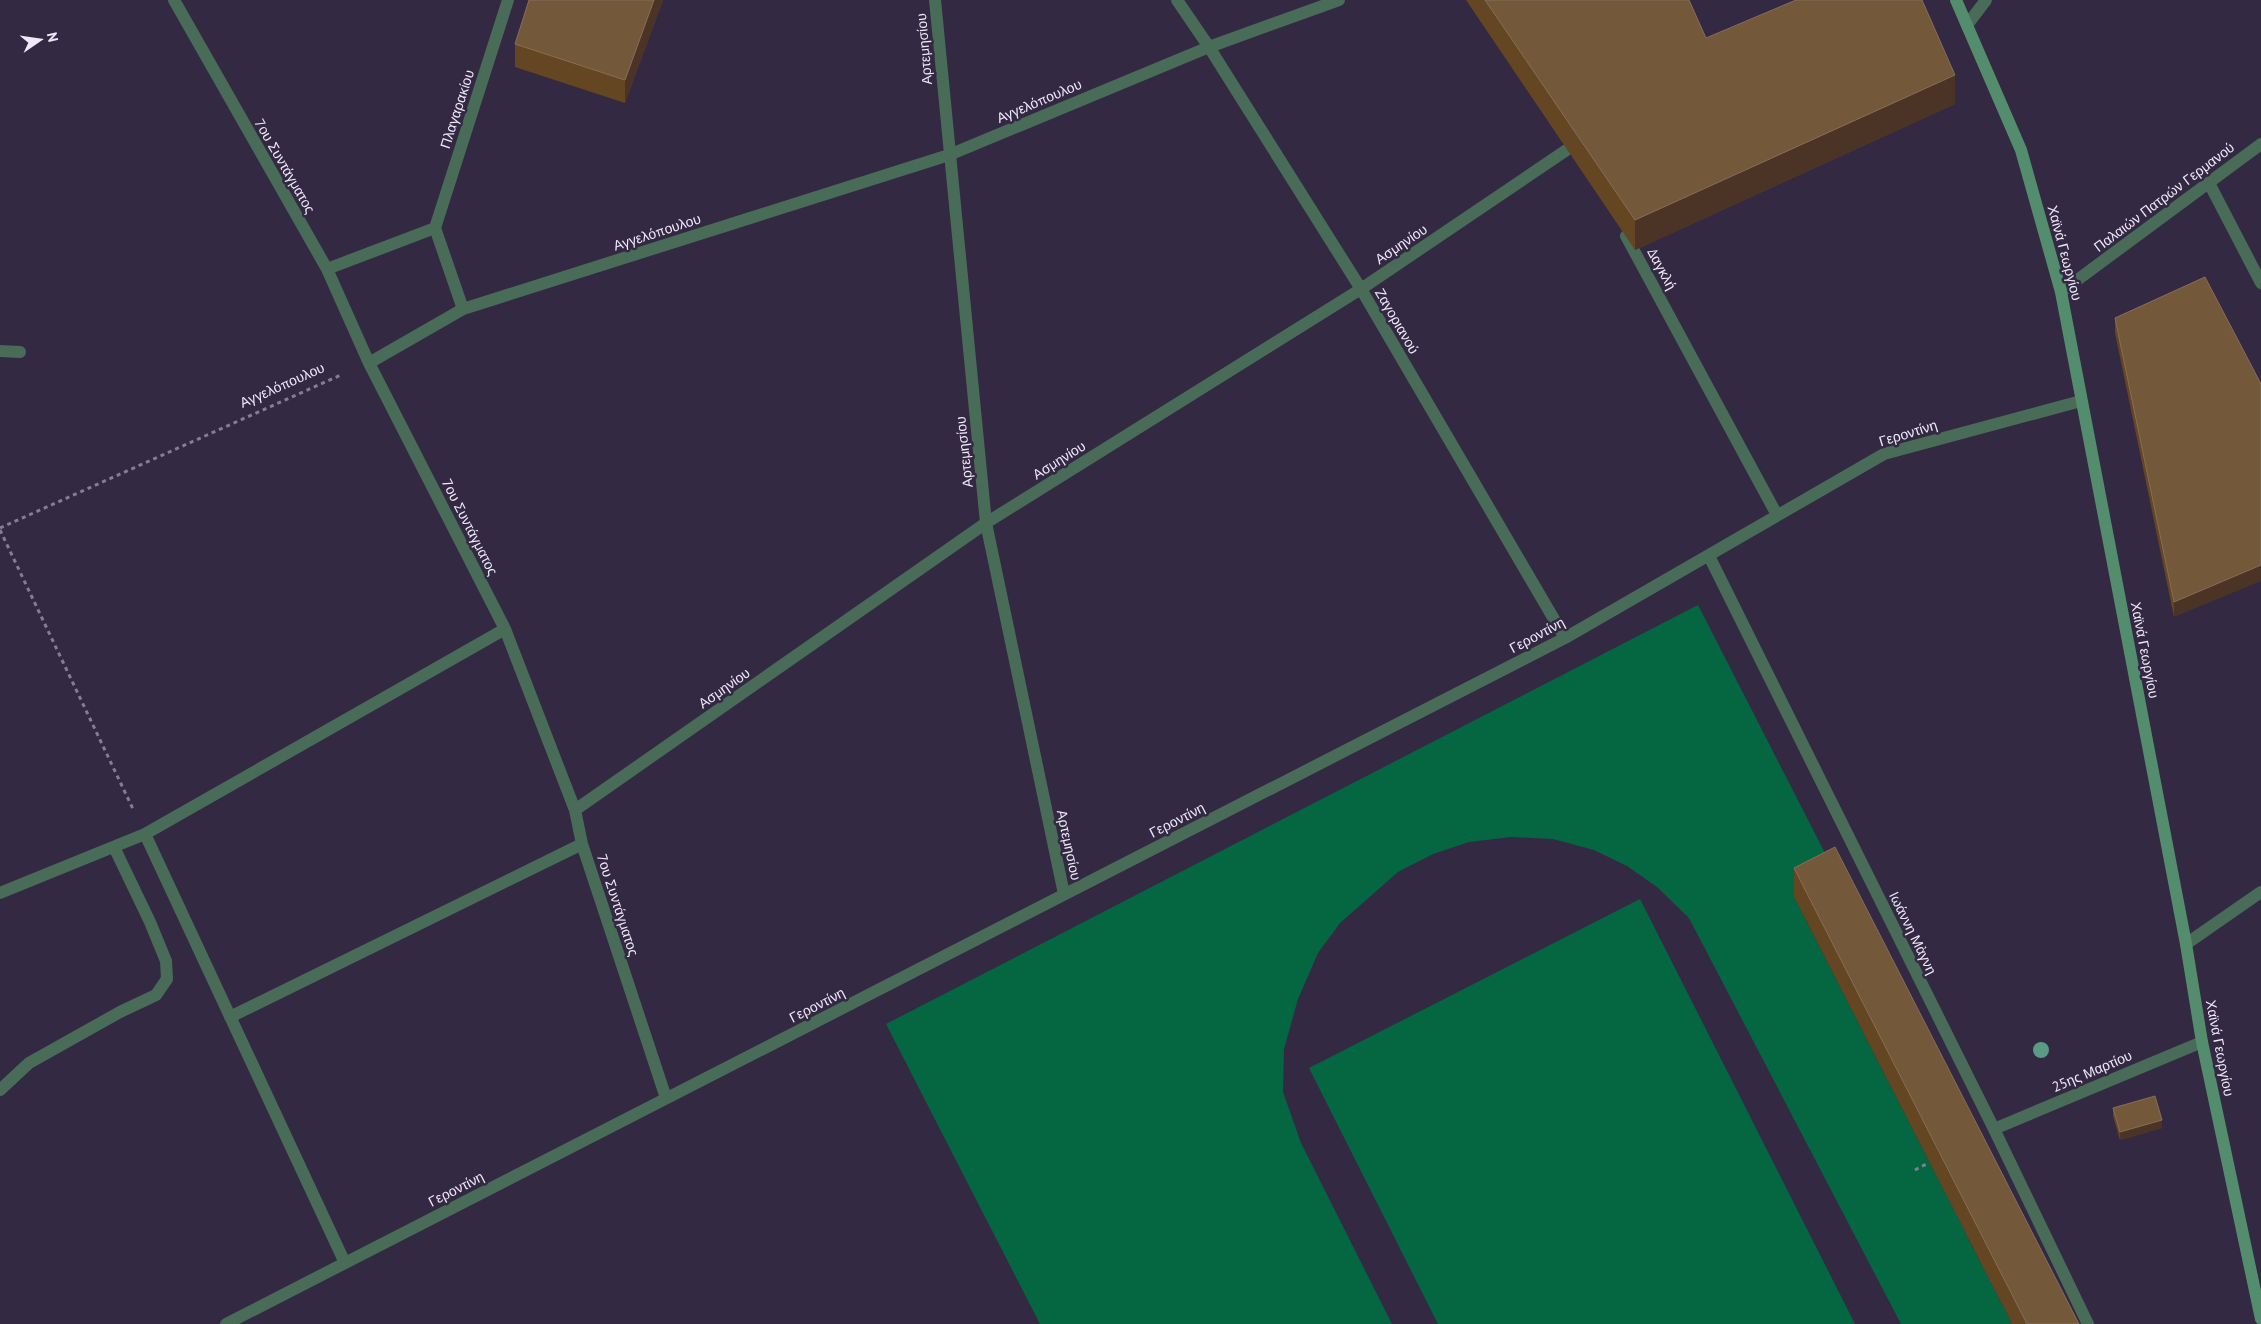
<svg xmlns="http://www.w3.org/2000/svg" width="2261" height="1324" font-family="'PT Sans',sans-serif">
	<style>
		.green { fill: #046742 }
		.lines { fill: none; stroke-linecap: round; stroke-linejoin: round }
		.path { stroke: #867d93; stroke-width: 3; stroke-dasharray: 4 4; stroke-linecap: butt }
		.street { stroke: #486c57; stroke-width: 12 }
		.secondary { stroke: #538d6d; stroke-width: 12 }
		.tree { fill: #599b84 }
		.wall { fill: #644623 }
		.shaded-wall { fill: #4b3326 }
		.building { fill: #73583a; stroke: #876e58 }
		.labels { text-anchor: middle; stroke-width: 5; stroke-linejoin: round; paint-order: stroke }
		.street-label { font-size: 14px; fill: #efe9fa; stroke: #342943 }
	</style>
	<rect width="100%" height="100%" fill="#342943"/>
	<!-- green -->
	<path class="green" d="M1698,605L2066,1324L1794,897L2012,1324H1901L1689,918L1657,887L1627,866L1594,850L1553,839L1511,837L1469,842L1433,854L1398,872L1340,923L1318,953L1298,999L1284,1049L1283,1092L1301,1143L1392,1324H1040L886,1024Z
		M1640,899L1855,1324H1438L1309,1068Z"/>
	<g class="lines">
		<!-- path -->
		<path class="path" d="M0,528L343,374
			M0,530L133,809
			M1915,1170L1928,1163"/>
		<!-- street -->
		<path class="street" d="M174,0L327,269L369,363L505,629L575,810L582,844L666,1098
			M935,0L986,523L1064,894
			M1177,0L1209,47L1361,289L1565,638
			M1967,25L1986,0
			M2209,183L2261,283
			M1626,236L1777,515
			M327,269L435,228
			M2061,292L2261,144
			M463,309L435,228L508,0
			M0,351L20,352
			M369,363L463,309L949,155L1209,47L1339,0
			M1709,556L1994,1129L2088,1324
			M575,810L986,523L1361,289L1568,149
			M145,834L345,1263
			M0,893L145,834L505,629
			M2186,944L2261,892
			M230,1017L582,844
			M0,1090L29,1063L120,1012L156,995L167,979L166,961L150,922L114,847
			M1994,1129L2202,1042
			M226,1324L1565,638L1884,454L2081,401"/>
		<!-- secondary -->
		<path class="secondary" d="M1956,0L2021,150L2061,292L2186,944L2202,1042L2261,1319"/>
	</g>
	<!-- trees -->
	<circle class="tree" cx="2041" cy="1050" r="8"/>
	<!-- wall -->
	<path class="wall" d="M663,0L625,103L515,67V44Z
		M1466,0H1689L1706,38L1955,104L1635,250Z
		M2205,277L2174,617L2115,333V318Z
		M1794,868L2079,1324H2012L1794,897Z
		M2113,1108L2162,1128L2120,1140L2113,1116Z"/>
	<!-- shaded-wall -->
	<path class="shaded-wall" d="M654,0H663L625,103V80Z
		M1955,75V104L1635,250V220Z
		M2261,565V581L2174,617V602Z
		M2162,1120V1128L2120,1140V1132Z"/>
	<!-- building -->
	<path class="building" d="M529,0H654L625,80L515,44Z
		M1485,0H1689L1706,38L1796,0H1922L1955,75L1635,220Z
		M2205,277L2261,384V565L2174,602L2115,318Z
		M1835,847L2079,1324H2027L1794,868Z
		M2155,1096L2162,1120L2120,1132L2113,1108Z"/>
	<g class="labels">
		<!-- street labels -->
		<g class="street-label">
			<text transform="translate(924 49) rotate(-95)" y="5">Αρτεμησίου</text>
			<text transform="translate(1039 101) rotate(-23)" y="5">Αγγελόπουλου</text>
			<text transform="translate(457 109) rotate(-72)" y="5">Πλαγαρακίου</text>
			<text transform="translate(285 166) rotate(60)" y="5">7ου Συντάγματος</text>
			<text transform="translate(2164 197) rotate(-37)" y="5">Παλαιών Πατρών Γερμανού</text>
			<text transform="translate(657 232) rotate(-18)" y="5">Αγγελόπουλου</text>
			<text transform="translate(1401 244) rotate(-34)" y="5">Ασμηνίου</text>
			<text transform="translate(2065 253) rotate(75)" y="5">Χαϊνά Γεωργίου</text>
			<text transform="translate(1662 269) rotate(62)" y="5">Δαγκλή</text>
			<text transform="translate(1397 321) rotate(60)" y="5">Ζαγοριανού</text>
			<text transform="translate(282 385) rotate(-24)" y="5">Αγγελόπουλου</text>
			<text transform="translate(1908 433) rotate(-17)" y="5">Γεροντίνη</text>
			<text transform="translate(964 452) rotate(-96)" y="5">Αρτεμησίου</text>
			<text transform="translate(1059 460) rotate(-32)" y="5">Ασμηνίου</text>
			<text transform="translate(470 527) rotate(63)" y="5">7ου Συντάγματος</text>
			<text transform="translate(1537 635) rotate(-28)" y="5">Γεροντίνη</text>
			<text transform="translate(2145 650) rotate(79)" y="5">Χαϊνά Γεωργίου</text>
			<text transform="translate(724 688) rotate(-35)" y="5">Ασμηνίου</text>
			<text transform="translate(1177 820) rotate(-27)" y="5">Γεροντίνη</text>
			<text transform="translate(1069 845) rotate(78)" y="5">Αρτεμησίου</text>
			<text transform="translate(618 905) rotate(72)" y="5">7ου Συντάγματος</text>
			<text transform="translate(1913 933) rotate(64)" y="5">Ιωάννη Μὰγνη</text>
			<text transform="translate(817 1005) rotate(-27)" y="5">Γεροντίνη</text>
			<text transform="translate(2220 1048) rotate(79)" y="5">Χαϊνά Γεωργίου</text>
			<text transform="translate(2092 1071) rotate(-23)" y="5">25ης Μαρτίου</text>
			<text transform="translate(456 1189) rotate(-27)" y="5">Γεροντίνη</text>
		</g>
	</g>
	<!-- north arrow -->
	<g transform="translate(40 40) rotate(77)" stroke="#342943" stroke-width="4" paint-order="stroke">
	<path d="M0-4L9 19L0 12L-9 19Z" fill="#efe9fa"/>
	<text y="-8" font-size="14" font-weight="bold" text-anchor="middle" fill="#efe9fa">N</text>
	</g>
</svg>
